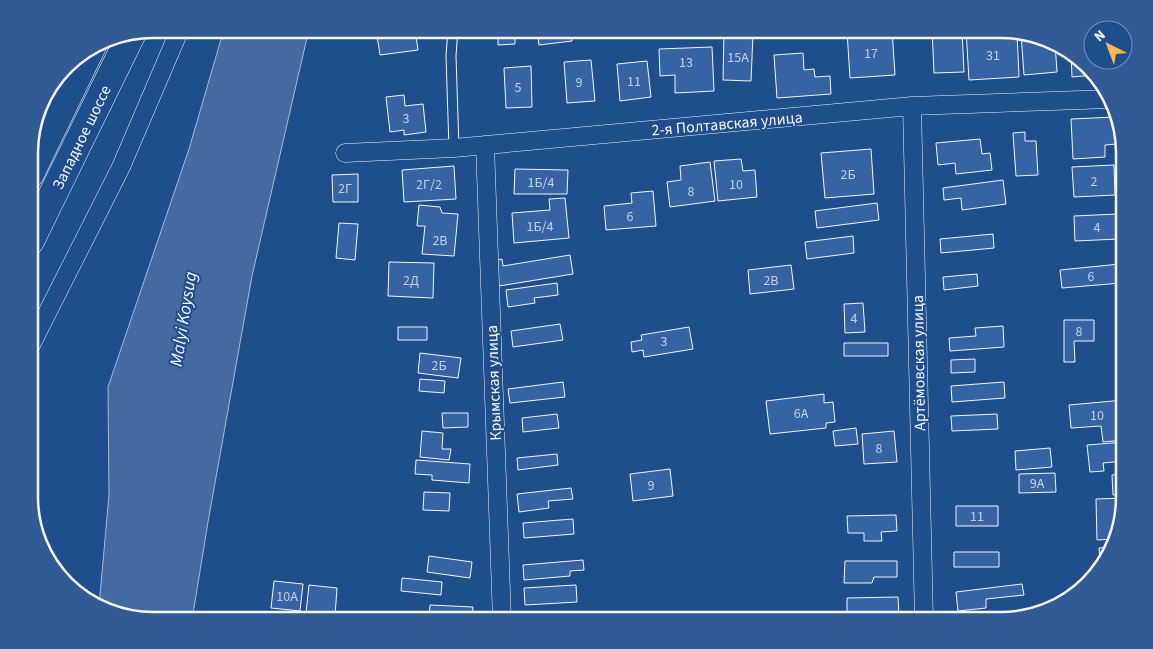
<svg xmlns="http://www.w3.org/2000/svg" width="1153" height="649" font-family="'Source Sans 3',sans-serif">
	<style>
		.water { fill: #446ba0; stroke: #a8bbd7 }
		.building { fill: #3563a3; stroke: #f2f6ff }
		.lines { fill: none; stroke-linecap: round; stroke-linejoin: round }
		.service-casing { stroke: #f2f6ff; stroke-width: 11 }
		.minor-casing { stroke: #f2f6ff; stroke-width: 19 }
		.trunk-casing { stroke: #f2f6ff; stroke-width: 29 }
		.service { stroke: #1f4e8c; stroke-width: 9 }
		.minor { stroke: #1f4e8c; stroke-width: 18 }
		.trunk { stroke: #1f4e8c; stroke-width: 28 }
		.labels { text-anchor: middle; stroke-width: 4; stroke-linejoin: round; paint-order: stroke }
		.number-label { font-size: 14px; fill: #c3d1e8 }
		.street-label { font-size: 16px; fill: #f2f6ff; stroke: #1f4e8c }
		.water-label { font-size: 18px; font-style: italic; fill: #f2f6ff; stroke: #1f4e8c }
		.rim { fill: none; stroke: #f2f6ff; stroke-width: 2.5 }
	</style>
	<rect width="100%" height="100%" fill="#1f4e8c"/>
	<!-- water -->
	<path class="water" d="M224,29H309L252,276L208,522L192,620H152L99,606L109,495L108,387L189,149Z"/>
	<!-- building -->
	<path class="building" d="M376,29H415L418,50L380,55Z
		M484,29H515V44L498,45V35L484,36Z
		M537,29H570L572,41L539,45Z
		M816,29H842V30L816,32Z
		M880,29H892L895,75L850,78L847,31Z
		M932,29H962L964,72L934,73Z
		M966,29H1001L1017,33L1019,77L969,80Z
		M724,33L753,34L751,81L723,80Z
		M1021,34L1055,43L1057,72L1024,75Z
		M712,47L714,91L675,93V75L660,76L659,49Z
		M803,53L804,70L814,69L815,77L830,76L831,94L777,98L774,55Z
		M1071,53L1095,75L1072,77Z
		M591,60L595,101L567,103L564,62Z
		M647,61L651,97L620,101L617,64Z
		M531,66L532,107L506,108L504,68Z
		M404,95L405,106L423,104L426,132L404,135V130L390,132L386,97Z
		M1115,117L1116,144L1105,145V157L1073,159L1071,119Z
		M1025,132V141H1036L1038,175L1016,176L1013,133Z
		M980,139L982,154L990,153L992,170L956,174L955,163L938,165L936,143Z
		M871,149L874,194L825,198L821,153Z
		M741,159L743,171L755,170L757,197L718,201L714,161Z
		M710,162L715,201L670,207L667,182L681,180L680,166Z
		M1114,165L1115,195L1074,197L1072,167Z
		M454,166L456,199L404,202L402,170Z
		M515,169L568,170L567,194H514Z
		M358,174V202H333L332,175Z
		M1003,180L1006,204L962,210L961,198L944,200L943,188Z
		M653,191L656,226L606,230L604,206L632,203L631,193Z
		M565,198L569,238L514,243L512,213L550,210L549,199Z
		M877,203L879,220L817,228L815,211Z
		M419,205L440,207L442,213L458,214L454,256L422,254L425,226H417Z
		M1118,214L1119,239L1075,241L1074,216Z
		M339,223L358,224L355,260L336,258Z
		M993,234L994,248L941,253L940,239Z
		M853,236L854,253L807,259L805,242Z
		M570,255L573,274L499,286L495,261L502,259L503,266Z
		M389,262L434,263L433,298L388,296Z
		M1120,264L1121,283L1062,288L1060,270Z
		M791,265L794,289L750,294L748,270Z
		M977,274L978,286L944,290L943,277Z
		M557,283L558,295L534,298L535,303L508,307L506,290Z
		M863,303L865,332L845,333L844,304Z
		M1064,320H1094V341H1074L1075,362H1064Z
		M560,324L563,340L513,347L511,331Z
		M1003,326L1004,347L950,351L949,338L976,336L975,328Z
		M398,327H427V340H398Z
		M689,327L693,349L644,357L643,350L632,352L631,342L642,340L641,335Z
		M844,343H888V356H844Z
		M420,353L461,358L458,378L418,373Z
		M975,359V372L951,373V360Z
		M420,379L445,381L444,393L419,391Z
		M563,382L565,397L510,403L508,389Z
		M1004,382L1005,398L952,402L951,386Z
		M824,394V403L833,402L835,422L826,423V428L770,434L766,401Z
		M1124,400V440L1103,442L1101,426L1071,428L1069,405Z
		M442,413H468V427L443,428Z
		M557,414L559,428L523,432L522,418Z
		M997,414L998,429L952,431L951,416Z
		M856,428L858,444L835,446L833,431Z
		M422,431L443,433L442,449H451L449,460L420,457Z
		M894,431L897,462L864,464L862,434Z
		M1124,442V461L1103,463L1104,471L1090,472L1087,445Z
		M1050,448L1052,467L1016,470L1015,451Z
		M557,454L558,465L518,470L517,458Z
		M416,460L470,464L469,483L432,480V475L415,474Z
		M670,469L673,496L633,501L630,474Z
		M1055,473L1056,492L1019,493V474Z
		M1124,474V494L1113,495L1112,475Z
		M571,488L573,499L548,501L549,508L519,512L517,494Z
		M424,492L450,493L449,511L423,510Z
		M1124,498L1122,513H1118V524L1114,539L1097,540L1096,499Z
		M956,506H998V526H956Z
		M896,515L897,531L881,532L882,541H864V533H848L847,516Z
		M573,519L574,534L524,538L523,523Z
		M1111,547L1108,558L1101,566L1099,548Z
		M954,552H999V567H954Z
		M429,556L472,562L470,578L427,572Z
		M583,560L584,570L570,571V576L524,580L523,565Z
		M845,561H897V577H874L872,583H844Z
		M402,578L442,582L441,595L401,591Z
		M274,581L303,584L300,611L271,608Z
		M1022,584L1024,595L986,599V608L958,611L956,592Z
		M309,585L337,588L335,616L306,613Z
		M576,585L577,602L525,605L524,588Z
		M898,597L899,615L847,616V598Z
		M430,605L473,607L472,619L429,617Z"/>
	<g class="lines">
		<defs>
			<path id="service" d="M453,29L451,56L454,148"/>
			<path id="minor" d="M912,106L924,620
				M485,145L502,620
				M345,153L454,148L912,106L1109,99
				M30,347L121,167L180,29"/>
			<path id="trunk" d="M30,174L92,46
				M30,241L132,33"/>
		</defs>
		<!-- service casing -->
		<use href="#service" class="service-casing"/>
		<!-- minor casing -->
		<use href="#minor" class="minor-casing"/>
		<!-- trunk casing -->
		<use href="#trunk" class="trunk-casing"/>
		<!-- service -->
		<use href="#service" class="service"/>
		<!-- minor -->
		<use href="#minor" class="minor"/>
		<!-- trunk -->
		<use href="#trunk" class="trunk"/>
	</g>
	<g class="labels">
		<!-- number labels -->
		<g class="number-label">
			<text x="871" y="58">17</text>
			<text x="993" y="60">31</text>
			<text x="738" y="62">15А</text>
			<text x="686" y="67">13</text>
			<text x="634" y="86">11</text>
			<text x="579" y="87">9</text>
			<text x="518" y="92">5</text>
			<text x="406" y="123">3</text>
			<text x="848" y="179">2Б</text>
			<text x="1094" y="186">2</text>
			<text x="541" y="187">1Б/4</text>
			<text x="429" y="189">2Г/2</text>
			<text x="736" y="189">10</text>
			<text x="345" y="193">2Г</text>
			<text x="691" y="196">8</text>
			<text x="630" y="221">6</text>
			<text x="540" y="231">1Б/4</text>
			<text x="1097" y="232">4</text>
			<text x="440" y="245">2В</text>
			<text x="1091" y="281">6</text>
			<text x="411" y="285">2Д</text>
			<text x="771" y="285">2В</text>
			<text x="854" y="323">4</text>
			<text x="1079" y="336">8</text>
			<text x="664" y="346">3</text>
			<text x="439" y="370">2Б</text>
			<text x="801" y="418">6А</text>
			<text x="1097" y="420">10</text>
			<text x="879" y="453">8</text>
			<text x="1037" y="488">9А</text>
			<text x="651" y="490">9</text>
			<text x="977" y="521">11</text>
			<text x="287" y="601">10А</text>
		</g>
		<!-- street labels -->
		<g class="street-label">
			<text transform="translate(727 123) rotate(-5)" y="6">2-я Полтавская улица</text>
			<text transform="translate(81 137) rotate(-64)" y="6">Западное шоссе</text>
			<text transform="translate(918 363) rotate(-91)" y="6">Артёмовская улица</text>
			<text transform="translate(493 383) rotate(-92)" y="6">Крымская улица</text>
		</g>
		<!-- water labels -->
		<g class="water-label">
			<text transform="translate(183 319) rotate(-81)" y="6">Malyi Koysug</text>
		</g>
	</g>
	<!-- crop -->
	<path d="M0 0H1153V649H0ZM153 38H1001A115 115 0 0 1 1116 153V497A115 115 0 0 1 1001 612H153A115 115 0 0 1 38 497V153A115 115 0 0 1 153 38Z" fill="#305b95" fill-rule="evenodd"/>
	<path class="rim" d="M153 38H1001A115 115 0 0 1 1116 153V497A115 115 0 0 1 1001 612H153A115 115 0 0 1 38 497V153A115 115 0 0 1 153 38Z"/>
	<!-- north arrow -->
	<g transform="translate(1108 45) rotate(318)"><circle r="24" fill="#1f4e8c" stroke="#7391ba"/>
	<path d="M0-4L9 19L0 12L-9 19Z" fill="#ffb74d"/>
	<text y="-8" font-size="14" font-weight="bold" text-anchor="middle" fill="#f2f6ff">N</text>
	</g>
</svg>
